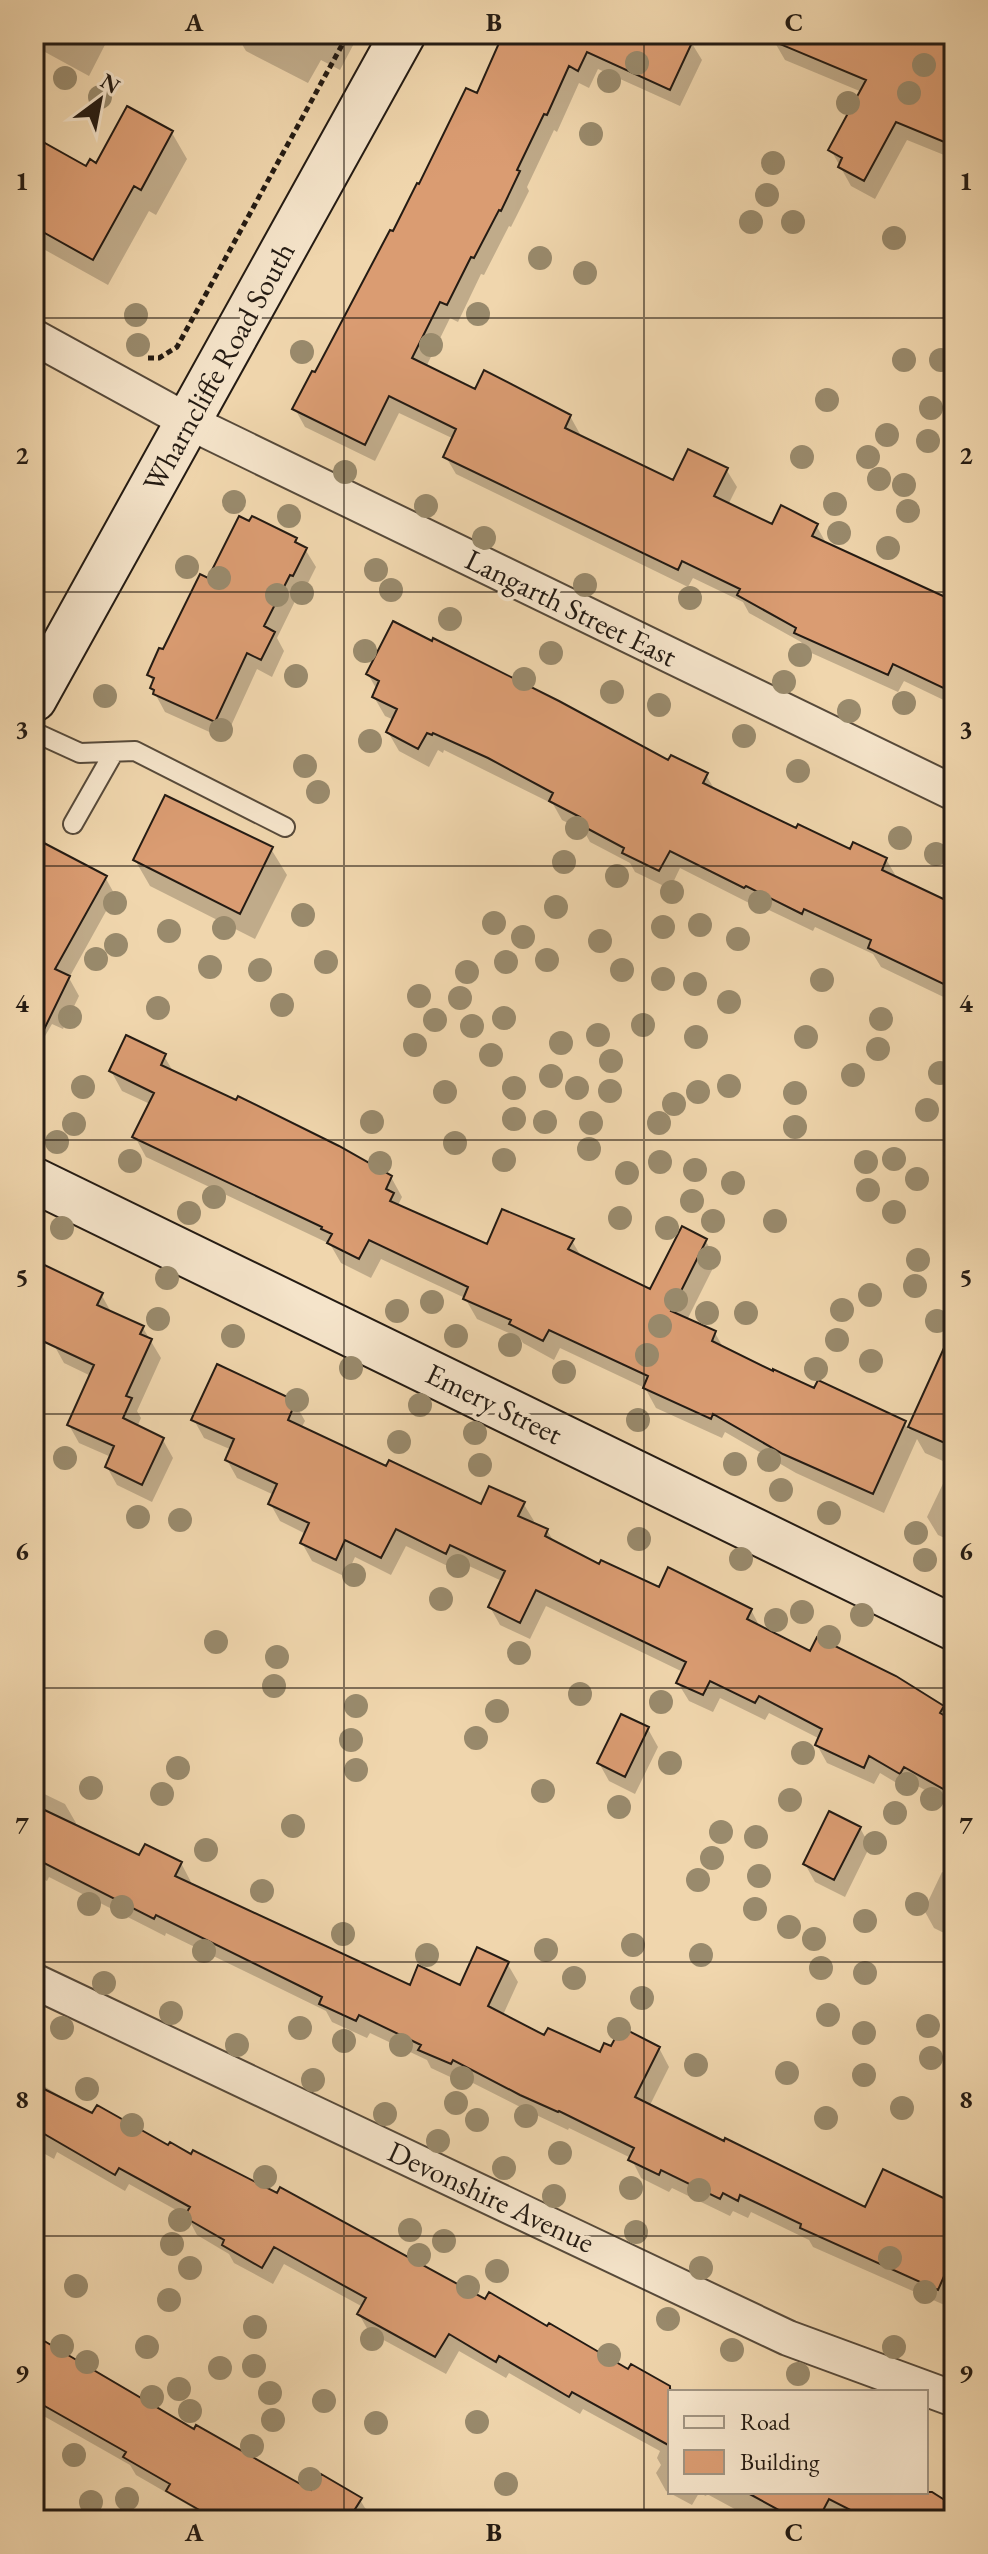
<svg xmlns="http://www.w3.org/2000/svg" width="988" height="2554" font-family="'EB Garamond',serif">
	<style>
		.shadow { fill: #0003 }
		.building { fill: #da9c72; stroke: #241b13; stroke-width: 2 }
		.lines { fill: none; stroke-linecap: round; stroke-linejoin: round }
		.lane-casing { stroke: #574a3a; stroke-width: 22 }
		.street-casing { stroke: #574a3a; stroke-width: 38 }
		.secondary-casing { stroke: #241b13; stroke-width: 48 }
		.path { stroke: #241b13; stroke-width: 5; stroke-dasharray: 6 4; stroke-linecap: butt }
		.lane { stroke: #f5e4ca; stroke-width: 18 }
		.street { stroke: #f5e4ca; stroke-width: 34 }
		.secondary { stroke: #f5e4ca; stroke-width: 44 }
		.tree { fill: #998a6c }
		.grid { fill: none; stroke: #241b13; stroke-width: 2; stroke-opacity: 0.55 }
		.labels { text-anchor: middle; stroke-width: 8; stroke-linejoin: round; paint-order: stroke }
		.street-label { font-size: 30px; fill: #241b13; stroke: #f5e4ca }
		.neatline { fill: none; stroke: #241b13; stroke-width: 3 }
		.grid-label { font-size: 26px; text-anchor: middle; font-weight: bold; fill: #241b13 }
	</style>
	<rect width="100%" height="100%" fill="#f0d6ad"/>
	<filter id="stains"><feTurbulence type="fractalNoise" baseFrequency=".0025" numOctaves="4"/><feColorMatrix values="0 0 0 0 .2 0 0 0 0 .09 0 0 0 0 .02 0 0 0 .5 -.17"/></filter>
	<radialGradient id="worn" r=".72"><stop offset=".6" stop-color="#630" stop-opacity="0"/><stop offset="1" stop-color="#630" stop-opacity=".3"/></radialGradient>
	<!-- shadow -->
	<path class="shadow" d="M34,34H109L110,35L89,76L34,46Z
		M236,34H359L340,70L321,60L308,83L246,51Z
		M508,34H675L691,42L702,60L680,106L598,69L589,88L579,83L557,132L554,130L527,187L529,191L511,227L509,226L484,275L481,274L458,322L450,318L426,367L476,391L570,416L580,434L579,437L674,482L726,469L737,487L728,505L773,527L816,525L826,543L946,599L954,582V705L904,681L898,692L807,651L801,642L749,613L743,602L693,578L688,587L456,474L446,457L454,439L399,413L375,461L305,427L295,409L394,234L478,96Z
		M767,34H939L954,40V168L952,164L954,159L907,140L875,199L851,186L831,150L862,92L785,60L774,41Z
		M172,133L187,159L156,215L149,211L108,285L38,246L34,254V139L87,168Z
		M295,539L299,546L305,549L316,567L303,593L300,591L277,638L284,651L272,677L257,669L225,739L165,712L152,688L154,683L149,675L209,580Z
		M368,674L706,775L716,792L797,831L851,851L886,859L897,878L954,907V1002L881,967L873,954L815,927L813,931L756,904L755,906L680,868L670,889L635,872L630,863L590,842L584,831L562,820L553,804L444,750L443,753L438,750L429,767L399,751L388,732L394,720L385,716L374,697L377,690Z
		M271,849L287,875L255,939L150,886L135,860Z
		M34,868L105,877L115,895L69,978L79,996L63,1029L52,1024L34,1055Z
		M164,1056L174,1073L391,1177L402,1197L398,1205L488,1247L572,1241L582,1258L651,1292L705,1240L717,1260L687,1320L715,1333L724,1349L815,1390L904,1423L909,1430L935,1373L954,1381V1542L938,1535L927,1517L952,1465L925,1453L917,1439L884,1513L796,1473L725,1432L722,1438L656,1408L645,1388L560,1348L554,1360L523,1343L520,1338L477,1319L465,1298L381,1259L371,1278L341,1263L330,1244L146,1157L135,1137L150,1104L122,1091L111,1071Z
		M34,1262L101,1294L111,1312L143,1328L161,1358L137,1411L141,1418L137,1427L163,1440L173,1458L152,1502L117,1485L107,1467L111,1457L79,1443L69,1425L91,1376L64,1363L54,1345L34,1333Z
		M295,1403L305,1421L301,1428L386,1468L482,1506L523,1503L534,1521L532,1524L547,1530L554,1542L600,1566L660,1590L751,1610L761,1629L811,1654L895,1678L954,1714V1806L914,1784L910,1791L880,1773L874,1784L827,1763L817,1745L820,1739L769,1713L765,1720L720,1698L713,1712L689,1701L678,1683L683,1672L546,1606L530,1639L500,1625L490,1607L502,1581L460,1562L456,1570L406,1546L391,1575L355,1557L346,1577L312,1561L302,1543L306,1534L280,1521L270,1503L274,1495L237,1478L227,1460L232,1450L204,1438L194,1420Z
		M648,1729L658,1747L635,1794L609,1781L599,1763Z
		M34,1789L65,1804L76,1823L74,1826L140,1858L181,1863L191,1882L190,1885L410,1987H461L507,1963L518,1982L503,2015L545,2037L601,2055L612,2049L659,2048L669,2067L649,2107L866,2210L948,2202L954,2189V2300L949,2307L813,2247L809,2240L751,2212L748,2218L733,2211L730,2216L672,2188L669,2192L641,2178L631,2158L569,2128L568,2130L532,2113L463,2078L461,2082L431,2068L427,2060L370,2033L367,2038L332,2022L326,2011L320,2008L166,1933L165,1936L49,1877L47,1881L34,1875Z
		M860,1828L870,1846L845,1897L815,1882L805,1864Z
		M942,1872L954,1878V1938L934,1928L924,1910Z
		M34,2080L93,2116L169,2148L629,2372L632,2367L678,2392H670V2492H926L954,2507V2520H849L840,2515L837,2520H777L769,2515L766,2520H755L707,2494L706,2496L699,2493L692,2505L666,2491L656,2473L661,2465L657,2458L660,2451L583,2409L580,2414L509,2373L506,2378L459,2351L446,2374L369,2332L359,2314L363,2307L284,2264L273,2284L234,2263L229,2254L197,2235L187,2216L129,2184L125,2191L57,2152L54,2159L34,2148Z
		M34,2334L59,2349L62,2354L195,2432L312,2493L360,2500L365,2508L386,2520H214L136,2475L130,2465L42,2415L35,2426Z"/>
	<!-- building -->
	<path class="building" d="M503,34H696L670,90L587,52L578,71L569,66L547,115L544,114L517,170L520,171L501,211L499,210L474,258L471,257L447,305L440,302L412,358L475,389L484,370L571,415L565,428L673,480L688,449L728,468L714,496L772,524L781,505L818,524L812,536L954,601V693L893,664L888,675L794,633L796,628L737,595L740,589L682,561L678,570L443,457L456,429L389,396L365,445L292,409L312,371L315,372L390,230L393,231L417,183L419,184L466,88L477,93Z
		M756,34H954V146L896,122L864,181L838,167L842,158L828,150L866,80Z
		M127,106L173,131L141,190L134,186L93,260L34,227V137L86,166L90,159L96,163Z
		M239,516L249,521L252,516L297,538L295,542L307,548L293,576L290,575L264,626L275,632L261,660L247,653L215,722L153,694L154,690L150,688L154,678L147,675L159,648L163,649L200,574L208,578Z
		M393,621L432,641L433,638L559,701L668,760L671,755L708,773L703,783L796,828L798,824L850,849L853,842L887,858L882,870L954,904V989L868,948L871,940L804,909L802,914L746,886L744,888L670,851L659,871L622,853L624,848L577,823L580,817L549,801L553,793L488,758L433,733L432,735L427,733L418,749L386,732L397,709L372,697L379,681L366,674Z
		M165,795L273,847L240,914L133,860Z
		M44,843L107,876L55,969L70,976L34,1050V863Z
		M126,1035L166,1054L161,1065L236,1100L238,1096L339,1146L392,1176L386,1189L394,1193L390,1201L487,1244L502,1209L574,1239L568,1249L650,1289L682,1226L707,1239L671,1311L716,1331L712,1341L773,1371V1369L814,1388L818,1380L906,1421L873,1494L783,1454L713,1414L711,1419L643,1388L648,1376L549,1330L543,1341L509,1324L511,1320L463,1299L468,1287L369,1240L359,1259L327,1243L332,1234L321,1229L322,1227L132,1137L154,1093L109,1071Z
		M34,1260L103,1293L97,1305L144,1326L140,1334L152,1339L126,1396L132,1398L123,1418L164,1438L142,1485L105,1467L114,1446L67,1425L94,1365L34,1337Z
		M954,1326V1447L908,1427Z
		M217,1364L296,1401L288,1420L386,1466L389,1460L481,1504L489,1486L525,1502L518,1516L548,1529L545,1536L599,1564L601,1560L659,1587L668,1567L752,1609L747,1619L810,1651L817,1637L896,1676L944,1706L940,1713L954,1721V1795L904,1767L900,1774L869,1756L864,1768L815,1745L822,1729L759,1696L755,1703L710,1681L703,1695L676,1683L686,1662L536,1590L520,1623L488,1607L505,1571L450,1545L446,1554L396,1529L381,1558L345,1540L336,1560L300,1543L309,1523L268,1504L277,1484L225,1460L234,1439L191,1420Z
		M621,1714L649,1727L625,1777L597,1763Z
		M34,1805L139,1855L145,1844L182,1862L175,1876L410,1985L418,1965L460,1985L477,1947L509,1962L488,2006L544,2035L548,2028L600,2052L604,2043L611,2046L621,2027L660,2047L635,2097L724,2141L725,2138L865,2207L883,2169L954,2203V2279L945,2274L938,2290L800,2228L801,2224L740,2195L738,2201L723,2193L720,2199L661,2170L659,2175L628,2160L634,2148L559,2111L558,2112L520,2095L453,2060L451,2064L418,2050L421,2045L359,2015L356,2021L319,2004L322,1997L308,1990L156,1915L154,1919L34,1858Z
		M829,1811L861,1827L834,1880L803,1864Z
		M34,2084L92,2113L97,2105L168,2145L170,2142L191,2154L193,2150L277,2193L280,2187L485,2299L489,2292L547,2326L549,2323L628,2369L631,2364L670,2386V2446L572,2392L569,2397L499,2356L496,2362L449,2334L435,2357L357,2314L366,2298L274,2247L262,2268L222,2245L224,2240L184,2217L190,2207L119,2168L115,2175L34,2128Z
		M34,2335L194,2429L196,2425L311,2490L321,2474L362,2498L352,2514L363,2520H217L166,2491L170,2484L123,2457L126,2452L34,2400Z
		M746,2492H932L954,2506V2520H870L829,2499L818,2520H797Z"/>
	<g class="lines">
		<defs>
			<path id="lane" d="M34,732L80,753L135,751L285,827
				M73,824L114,752"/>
			<path id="street" d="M34,337L189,422L954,793
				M34,1981L788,2338L954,2399"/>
			<path id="secondary" d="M34,699L403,34
				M34,1180L954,1628"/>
		</defs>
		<!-- lane casing -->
		<use href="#lane" class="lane-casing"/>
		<!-- street casing -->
		<use href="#street" class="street-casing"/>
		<!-- secondary casing -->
		<use href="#secondary" class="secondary-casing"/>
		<!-- path -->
		<path class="path" d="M148,358H159L177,347L348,34"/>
		<!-- lane -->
		<use href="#lane" class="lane"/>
		<!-- street -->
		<use href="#street" class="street"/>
		<!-- secondary -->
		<use href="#secondary" class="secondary"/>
	</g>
	<!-- trees -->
	<g class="tree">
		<circle cx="637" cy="63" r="12"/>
		<circle cx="924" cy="65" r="12"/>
		<circle cx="65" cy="78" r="12"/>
		<circle cx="609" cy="81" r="12"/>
		<circle cx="909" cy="93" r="12"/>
		<circle cx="100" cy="97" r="12"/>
		<circle cx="848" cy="103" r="12"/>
		<circle cx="591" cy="134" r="12"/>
		<circle cx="773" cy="163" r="12"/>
		<circle cx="767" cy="195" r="12"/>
		<circle cx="751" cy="222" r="12"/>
		<circle cx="793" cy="222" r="12"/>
		<circle cx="894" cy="238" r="12"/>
		<circle cx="540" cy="258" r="12"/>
		<circle cx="585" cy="273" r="12"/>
		<circle cx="478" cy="314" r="12"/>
		<circle cx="136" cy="315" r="12"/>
		<circle cx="138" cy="345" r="12"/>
		<circle cx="431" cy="345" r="12"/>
		<circle cx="302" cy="352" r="12"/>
		<circle cx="904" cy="360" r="12"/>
		<circle cx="941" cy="360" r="12"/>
		<circle cx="827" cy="400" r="12"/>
		<circle cx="931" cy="408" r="12"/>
		<circle cx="887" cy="435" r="12"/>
		<circle cx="928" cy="441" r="12"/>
		<circle cx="802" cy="457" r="12"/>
		<circle cx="868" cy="457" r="12"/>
		<circle cx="345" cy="472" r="12"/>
		<circle cx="879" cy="479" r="12"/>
		<circle cx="904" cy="485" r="12"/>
		<circle cx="234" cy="502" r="12"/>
		<circle cx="835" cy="504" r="12"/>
		<circle cx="426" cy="506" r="12"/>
		<circle cx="908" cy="511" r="12"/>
		<circle cx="289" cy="516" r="12"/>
		<circle cx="839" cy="533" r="12"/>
		<circle cx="484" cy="538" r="12"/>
		<circle cx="888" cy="548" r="12"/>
		<circle cx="187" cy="567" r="12"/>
		<circle cx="376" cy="570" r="12"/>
		<circle cx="219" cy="578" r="12"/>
		<circle cx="585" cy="585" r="12"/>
		<circle cx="391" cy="590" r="12"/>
		<circle cx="302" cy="593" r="12"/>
		<circle cx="277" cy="595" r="12"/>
		<circle cx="690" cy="598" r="12"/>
		<circle cx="450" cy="619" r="12"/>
		<circle cx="365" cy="651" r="12"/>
		<circle cx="551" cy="653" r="12"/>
		<circle cx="800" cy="655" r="12"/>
		<circle cx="296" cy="676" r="12"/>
		<circle cx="524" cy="679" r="12"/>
		<circle cx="784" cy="682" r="12"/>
		<circle cx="612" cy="692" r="12"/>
		<circle cx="105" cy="696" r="12"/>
		<circle cx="904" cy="703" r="12"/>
		<circle cx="659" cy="705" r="12"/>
		<circle cx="849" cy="711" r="12"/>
		<circle cx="221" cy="730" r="12"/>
		<circle cx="744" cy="736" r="12"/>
		<circle cx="370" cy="741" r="12"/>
		<circle cx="305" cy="766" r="12"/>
		<circle cx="798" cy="771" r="12"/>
		<circle cx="318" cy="792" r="12"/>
		<circle cx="577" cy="828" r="12"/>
		<circle cx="900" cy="838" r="12"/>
		<circle cx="936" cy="854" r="12"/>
		<circle cx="564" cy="862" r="12"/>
		<circle cx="617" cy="876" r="12"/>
		<circle cx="672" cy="892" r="12"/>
		<circle cx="760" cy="902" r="12"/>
		<circle cx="115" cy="903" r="12"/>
		<circle cx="556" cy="907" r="12"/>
		<circle cx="303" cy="915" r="12"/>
		<circle cx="494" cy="923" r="12"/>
		<circle cx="700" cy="925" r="12"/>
		<circle cx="663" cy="927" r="12"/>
		<circle cx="224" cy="928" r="12"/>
		<circle cx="169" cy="931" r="12"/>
		<circle cx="523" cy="937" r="12"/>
		<circle cx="738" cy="939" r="12"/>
		<circle cx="600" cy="941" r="12"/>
		<circle cx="116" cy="945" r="12"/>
		<circle cx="96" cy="959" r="12"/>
		<circle cx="547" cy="960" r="12"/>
		<circle cx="326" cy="962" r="12"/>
		<circle cx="506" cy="962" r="12"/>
		<circle cx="210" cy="967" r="12"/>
		<circle cx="260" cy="970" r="12"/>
		<circle cx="622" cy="970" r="12"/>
		<circle cx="467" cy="972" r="12"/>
		<circle cx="663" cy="979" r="12"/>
		<circle cx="822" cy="980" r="12"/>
		<circle cx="695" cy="984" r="12"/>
		<circle cx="419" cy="996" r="12"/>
		<circle cx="460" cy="998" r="12"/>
		<circle cx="729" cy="1002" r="12"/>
		<circle cx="282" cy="1005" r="12"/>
		<circle cx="158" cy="1008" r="12"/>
		<circle cx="70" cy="1017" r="12"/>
		<circle cx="504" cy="1018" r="12"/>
		<circle cx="881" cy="1019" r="12"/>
		<circle cx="435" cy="1020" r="12"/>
		<circle cx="643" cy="1025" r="12"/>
		<circle cx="472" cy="1026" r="12"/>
		<circle cx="598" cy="1035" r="12"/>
		<circle cx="696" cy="1037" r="12"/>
		<circle cx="806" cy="1037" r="12"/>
		<circle cx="561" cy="1043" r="12"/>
		<circle cx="415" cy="1045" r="12"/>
		<circle cx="878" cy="1049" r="12"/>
		<circle cx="491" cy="1055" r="12"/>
		<circle cx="611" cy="1061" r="12"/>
		<circle cx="940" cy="1073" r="12"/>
		<circle cx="853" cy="1075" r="12"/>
		<circle cx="551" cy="1076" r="12"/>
		<circle cx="729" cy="1086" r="12"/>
		<circle cx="83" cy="1087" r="12"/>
		<circle cx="514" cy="1088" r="12"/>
		<circle cx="577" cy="1088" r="12"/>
		<circle cx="610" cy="1091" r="12"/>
		<circle cx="445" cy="1092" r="12"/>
		<circle cx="698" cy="1092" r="12"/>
		<circle cx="795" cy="1093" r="12"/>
		<circle cx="674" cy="1104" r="12"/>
		<circle cx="927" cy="1110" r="12"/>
		<circle cx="514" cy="1119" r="12"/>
		<circle cx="372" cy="1122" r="12"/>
		<circle cx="545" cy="1122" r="12"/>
		<circle cx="591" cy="1123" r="12"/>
		<circle cx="659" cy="1123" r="12"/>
		<circle cx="74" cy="1124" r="12"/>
		<circle cx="795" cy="1127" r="12"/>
		<circle cx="57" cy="1142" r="12"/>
		<circle cx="455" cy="1143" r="12"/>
		<circle cx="589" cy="1149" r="12"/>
		<circle cx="894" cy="1159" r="12"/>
		<circle cx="504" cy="1160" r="12"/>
		<circle cx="130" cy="1161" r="12"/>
		<circle cx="660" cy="1162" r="12"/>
		<circle cx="866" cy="1162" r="12"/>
		<circle cx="380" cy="1163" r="12"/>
		<circle cx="695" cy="1170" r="12"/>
		<circle cx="627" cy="1173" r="12"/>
		<circle cx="917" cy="1179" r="12"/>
		<circle cx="733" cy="1183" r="12"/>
		<circle cx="868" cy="1190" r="12"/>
		<circle cx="214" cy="1197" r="12"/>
		<circle cx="692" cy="1201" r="12"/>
		<circle cx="894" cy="1212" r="12"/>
		<circle cx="189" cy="1213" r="12"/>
		<circle cx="620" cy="1218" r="12"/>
		<circle cx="713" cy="1221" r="12"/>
		<circle cx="775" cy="1221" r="12"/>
		<circle cx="62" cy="1228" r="12"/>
		<circle cx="667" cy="1228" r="12"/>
		<circle cx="709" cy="1258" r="12"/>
		<circle cx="918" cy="1260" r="12"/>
		<circle cx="167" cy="1278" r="12"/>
		<circle cx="915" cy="1286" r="12"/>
		<circle cx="870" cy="1295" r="12"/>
		<circle cx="676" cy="1300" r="12"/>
		<circle cx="432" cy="1302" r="12"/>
		<circle cx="842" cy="1310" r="12"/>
		<circle cx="397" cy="1311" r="12"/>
		<circle cx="707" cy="1313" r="12"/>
		<circle cx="746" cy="1313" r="12"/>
		<circle cx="158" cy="1319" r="12"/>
		<circle cx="937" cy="1321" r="12"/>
		<circle cx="660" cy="1326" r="12"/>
		<circle cx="233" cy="1336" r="12"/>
		<circle cx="456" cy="1336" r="12"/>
		<circle cx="837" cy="1340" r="12"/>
		<circle cx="510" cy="1345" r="12"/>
		<circle cx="647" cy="1355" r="12"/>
		<circle cx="871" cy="1361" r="12"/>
		<circle cx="351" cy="1368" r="12"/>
		<circle cx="816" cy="1369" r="12"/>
		<circle cx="564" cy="1372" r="12"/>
		<circle cx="297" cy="1400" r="12"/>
		<circle cx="420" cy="1405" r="12"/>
		<circle cx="638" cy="1420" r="12"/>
		<circle cx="475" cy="1433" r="12"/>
		<circle cx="399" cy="1442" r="12"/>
		<circle cx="65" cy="1458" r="12"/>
		<circle cx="769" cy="1460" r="12"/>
		<circle cx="735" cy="1464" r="12"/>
		<circle cx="480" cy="1465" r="12"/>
		<circle cx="781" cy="1490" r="12"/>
		<circle cx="829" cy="1513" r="12"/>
		<circle cx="138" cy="1517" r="12"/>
		<circle cx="180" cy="1520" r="12"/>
		<circle cx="916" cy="1533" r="12"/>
		<circle cx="639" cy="1539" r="12"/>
		<circle cx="741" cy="1559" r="12"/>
		<circle cx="925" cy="1560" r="12"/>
		<circle cx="458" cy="1566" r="12"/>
		<circle cx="354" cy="1575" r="12"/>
		<circle cx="441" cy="1599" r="12"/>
		<circle cx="802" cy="1612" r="12"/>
		<circle cx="862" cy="1615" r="12"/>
		<circle cx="776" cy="1620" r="12"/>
		<circle cx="829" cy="1637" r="12"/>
		<circle cx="216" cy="1642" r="12"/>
		<circle cx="519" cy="1653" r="12"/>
		<circle cx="277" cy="1657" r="12"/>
		<circle cx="274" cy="1686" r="12"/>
		<circle cx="580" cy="1694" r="12"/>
		<circle cx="661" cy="1702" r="12"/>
		<circle cx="356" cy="1706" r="12"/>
		<circle cx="497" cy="1711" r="12"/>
		<circle cx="476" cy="1738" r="12"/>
		<circle cx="351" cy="1740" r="12"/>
		<circle cx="803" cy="1753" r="12"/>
		<circle cx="670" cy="1763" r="12"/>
		<circle cx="178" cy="1768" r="12"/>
		<circle cx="356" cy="1770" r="12"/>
		<circle cx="907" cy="1784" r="12"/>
		<circle cx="91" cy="1788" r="12"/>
		<circle cx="543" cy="1791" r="12"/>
		<circle cx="162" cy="1794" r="12"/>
		<circle cx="932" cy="1799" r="12"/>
		<circle cx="790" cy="1800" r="12"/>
		<circle cx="619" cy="1807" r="12"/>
		<circle cx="895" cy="1813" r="12"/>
		<circle cx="293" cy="1826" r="12"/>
		<circle cx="721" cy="1832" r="12"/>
		<circle cx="756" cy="1837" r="12"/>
		<circle cx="875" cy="1843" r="12"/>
		<circle cx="206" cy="1850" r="12"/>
		<circle cx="712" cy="1858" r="12"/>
		<circle cx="759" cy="1876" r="12"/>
		<circle cx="698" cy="1880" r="12"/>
		<circle cx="262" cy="1891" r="12"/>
		<circle cx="89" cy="1904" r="12"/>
		<circle cx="917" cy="1904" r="12"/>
		<circle cx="122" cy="1907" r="12"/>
		<circle cx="755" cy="1909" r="12"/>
		<circle cx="865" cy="1921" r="12"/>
		<circle cx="789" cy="1927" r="12"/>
		<circle cx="343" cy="1934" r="12"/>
		<circle cx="814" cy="1939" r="12"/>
		<circle cx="633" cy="1945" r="12"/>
		<circle cx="546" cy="1950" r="12"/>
		<circle cx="204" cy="1951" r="12"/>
		<circle cx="427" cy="1955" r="12"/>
		<circle cx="701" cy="1955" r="12"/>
		<circle cx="821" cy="1968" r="12"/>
		<circle cx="865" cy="1973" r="12"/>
		<circle cx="574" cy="1978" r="12"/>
		<circle cx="104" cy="1983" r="12"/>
		<circle cx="642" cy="1998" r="12"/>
		<circle cx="171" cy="2013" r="12"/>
		<circle cx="828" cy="2015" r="12"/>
		<circle cx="928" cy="2026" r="12"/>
		<circle cx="62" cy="2028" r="12"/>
		<circle cx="300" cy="2028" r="12"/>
		<circle cx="619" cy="2029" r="12"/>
		<circle cx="864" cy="2033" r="12"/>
		<circle cx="344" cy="2041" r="12"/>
		<circle cx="237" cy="2045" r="12"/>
		<circle cx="401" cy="2045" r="12"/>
		<circle cx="931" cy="2058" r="12"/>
		<circle cx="696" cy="2065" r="12"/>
		<circle cx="787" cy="2073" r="12"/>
		<circle cx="864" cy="2075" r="12"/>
		<circle cx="462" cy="2078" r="12"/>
		<circle cx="313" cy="2080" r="12"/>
		<circle cx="87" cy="2089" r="12"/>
		<circle cx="456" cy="2103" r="12"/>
		<circle cx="902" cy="2108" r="12"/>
		<circle cx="385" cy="2114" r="12"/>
		<circle cx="526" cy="2116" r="12"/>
		<circle cx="826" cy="2118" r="12"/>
		<circle cx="477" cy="2120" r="12"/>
		<circle cx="132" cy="2125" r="12"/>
		<circle cx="438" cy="2141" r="12"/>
		<circle cx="560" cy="2153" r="12"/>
		<circle cx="504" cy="2168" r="12"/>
		<circle cx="265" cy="2177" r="12"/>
		<circle cx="631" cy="2188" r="12"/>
		<circle cx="699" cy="2190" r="12"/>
		<circle cx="554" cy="2196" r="12"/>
		<circle cx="180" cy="2220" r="12"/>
		<circle cx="410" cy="2230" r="12"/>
		<circle cx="636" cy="2232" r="12"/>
		<circle cx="444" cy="2241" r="12"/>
		<circle cx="172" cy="2244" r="12"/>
		<circle cx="419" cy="2255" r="12"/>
		<circle cx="890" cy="2258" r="12"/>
		<circle cx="190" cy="2268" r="12"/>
		<circle cx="701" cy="2268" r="12"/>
		<circle cx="497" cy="2271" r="12"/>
		<circle cx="76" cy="2286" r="12"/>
		<circle cx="468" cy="2287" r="12"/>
		<circle cx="925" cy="2292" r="12"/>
		<circle cx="169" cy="2300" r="12"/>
		<circle cx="668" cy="2319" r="12"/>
		<circle cx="255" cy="2327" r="12"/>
		<circle cx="372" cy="2339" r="12"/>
		<circle cx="62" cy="2346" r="12"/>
		<circle cx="147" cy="2347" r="12"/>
		<circle cx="894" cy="2347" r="12"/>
		<circle cx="732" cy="2350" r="12"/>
		<circle cx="609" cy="2355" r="12"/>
		<circle cx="87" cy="2362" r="12"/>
		<circle cx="254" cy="2366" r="12"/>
		<circle cx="220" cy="2368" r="12"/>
		<circle cx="798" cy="2374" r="12"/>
		<circle cx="179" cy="2389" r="12"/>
		<circle cx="270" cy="2393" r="12"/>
		<circle cx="152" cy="2397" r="12"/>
		<circle cx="324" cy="2401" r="12"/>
		<circle cx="190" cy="2411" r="12"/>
		<circle cx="273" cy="2420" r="12"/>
		<circle cx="477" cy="2422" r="12"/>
		<circle cx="376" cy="2423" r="12"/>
		<circle cx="252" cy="2446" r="12"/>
		<circle cx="74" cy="2455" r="12"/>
		<circle cx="310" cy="2479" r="12"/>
		<circle cx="506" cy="2484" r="12"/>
		<circle cx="127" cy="2499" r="12"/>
		<circle cx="91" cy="2502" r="12"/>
	</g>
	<!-- grid -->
	<path class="grid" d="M344,34V2520M644,34V2520M34,318H954M34,592H954M34,866H954M34,1140H954M34,1414H954M34,1688H954M34,1962H954M34,2236H954"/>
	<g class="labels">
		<!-- street labels -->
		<g class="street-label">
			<text transform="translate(219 367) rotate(-61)" y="10">Wharncliffe Road South</text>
			<text transform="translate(571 608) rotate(26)" y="10">Langarth Street East</text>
			<text transform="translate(494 1404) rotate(26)" y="10">Emery Street</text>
			<text transform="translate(491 2197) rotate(25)" y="10">Devonshire Avenue</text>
		</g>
	</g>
	<!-- margin -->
	<rect width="988" height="2554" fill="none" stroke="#f0d6ad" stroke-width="88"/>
	<!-- legend -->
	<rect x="668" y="2390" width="260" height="104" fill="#f5e4ca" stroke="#a19481" stroke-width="2"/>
	<rect x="684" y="2416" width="40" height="12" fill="#f5e4ca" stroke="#a19481" stroke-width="2"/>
	<text x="740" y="2430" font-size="24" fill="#241b13">Road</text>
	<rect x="684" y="2450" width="40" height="24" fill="#da9c72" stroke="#a19481" stroke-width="2"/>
	<text x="740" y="2470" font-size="24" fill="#241b13">Building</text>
	<!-- north arrow -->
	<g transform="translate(100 100) rotate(32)" stroke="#f5e4ca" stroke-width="6" paint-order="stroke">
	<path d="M0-6L14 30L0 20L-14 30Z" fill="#241b13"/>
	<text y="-12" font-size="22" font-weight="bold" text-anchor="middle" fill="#241b13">N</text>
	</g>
	<rect x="44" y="44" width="900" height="2466" class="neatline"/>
	<g class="grid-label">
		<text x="194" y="31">A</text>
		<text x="494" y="31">B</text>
		<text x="794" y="31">C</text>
		<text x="22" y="190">1</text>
		<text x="966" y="190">1</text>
		<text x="22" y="464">2</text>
		<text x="966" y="464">2</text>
		<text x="22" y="738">3</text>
		<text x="966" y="738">3</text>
		<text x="22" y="1012">4</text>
		<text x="966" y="1012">4</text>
		<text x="22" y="1286">5</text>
		<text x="966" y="1286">5</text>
		<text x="22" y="1560">6</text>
		<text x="966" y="1560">6</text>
		<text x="22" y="1834">7</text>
		<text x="966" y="1834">7</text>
		<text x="22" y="2108">8</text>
		<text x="966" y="2108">8</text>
		<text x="22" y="2382">9</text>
		<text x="966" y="2382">9</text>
		<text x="194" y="2541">A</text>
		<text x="494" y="2541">B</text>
		<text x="794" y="2541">C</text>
	</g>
	<rect width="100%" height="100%" filter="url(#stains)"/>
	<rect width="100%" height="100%" fill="url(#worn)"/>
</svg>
